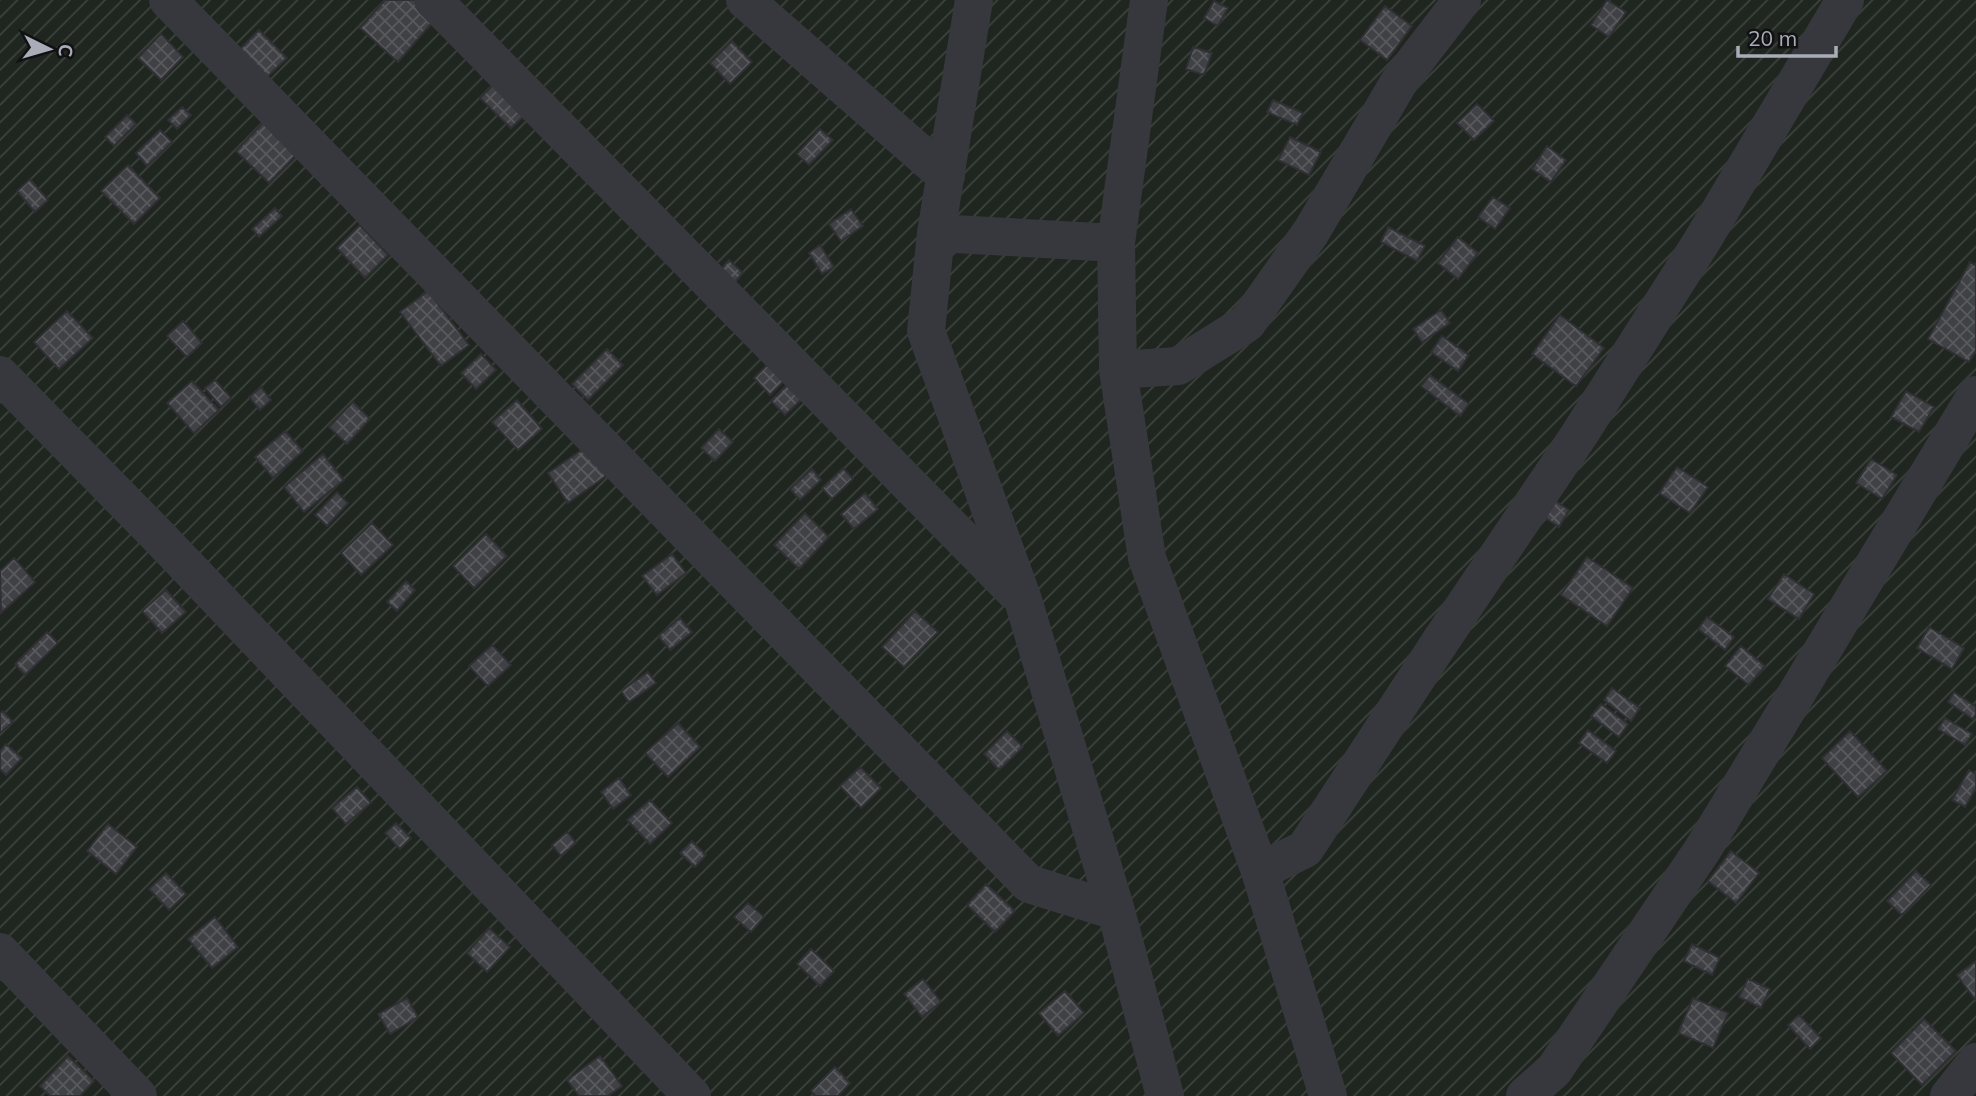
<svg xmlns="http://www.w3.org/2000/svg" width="1976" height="1096" font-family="Mulish,sans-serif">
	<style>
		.garden { fill: url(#garden-furrows) }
		.building { fill: url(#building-cross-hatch); stroke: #303034; stroke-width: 2 }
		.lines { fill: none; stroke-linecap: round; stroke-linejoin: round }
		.minor { stroke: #37383d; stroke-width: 38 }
	</style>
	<defs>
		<pattern id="garden-furrows" width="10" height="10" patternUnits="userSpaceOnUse" patternTransform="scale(1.75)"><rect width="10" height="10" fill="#1e261f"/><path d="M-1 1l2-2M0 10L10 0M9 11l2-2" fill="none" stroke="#3c433d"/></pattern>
		<pattern id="building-cross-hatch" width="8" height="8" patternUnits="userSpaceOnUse" patternTransform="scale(1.75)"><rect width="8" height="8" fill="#404145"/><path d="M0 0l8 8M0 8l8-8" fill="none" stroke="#595a5e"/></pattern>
	</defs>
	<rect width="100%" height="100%" fill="#161618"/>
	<!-- garden -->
	<path class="garden" d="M0,0H1976V1096H0Z"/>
	<!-- building -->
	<path class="building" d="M385,0H419L437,17L398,62L360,28Z
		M1607,0L1626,12L1609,37L1591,25Z
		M1214,1L1228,8L1218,26L1204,18Z
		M1385,6L1412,26L1387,60L1360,40Z
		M259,30L287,58L266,78L239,50Z
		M161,34L183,57L161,80L138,58Z
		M732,41L752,62L730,84L710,63Z
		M1193,47L1212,53L1204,75L1186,69Z
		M497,81L528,112L511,128L480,98Z
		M1273,100L1303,113L1297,125L1267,112Z
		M1477,104L1494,121L1474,140L1457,123Z
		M182,107L191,115L177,129L168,120Z
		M127,115L136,124L114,146L105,137Z
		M265,121L298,153L269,183L236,151Z
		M820,129L833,140L809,165L797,154Z
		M160,130L172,142L147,166L136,153Z
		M1290,137L1321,152L1309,175L1278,160Z
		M1547,146L1566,160L1551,182L1532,169Z
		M128,165L160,198L134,224L101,191Z
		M30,179L48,200L35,212L17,191Z
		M1493,197L1510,208L1495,229L1478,217Z
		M275,208L282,216L259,237L252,229Z
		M851,209L863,226L841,241L829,224Z
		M360,225L388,255L365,278L337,248Z
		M1388,227L1425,246L1417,261L1381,242Z
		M1458,237L1478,253L1458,279L1438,263Z
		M820,245L834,267L822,274L809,253Z
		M729,260L743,273L727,291L713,278Z
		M1970,262L1976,266V350L1969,362L1928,339Z
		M428,291L469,345L441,366L400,312Z
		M1441,310L1450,323L1422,342L1413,329Z
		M67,311L93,338L59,369L34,342Z
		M1560,315L1604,348L1576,386L1532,354Z
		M183,321L202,343L187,357L167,336Z
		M1442,336L1469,355L1458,371L1431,352Z
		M607,349L623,365L588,400L572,384Z
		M481,354L496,370L476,389L461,373Z
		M767,365L784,381L770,395L754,378Z
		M1430,375L1469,404L1460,416L1421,386Z
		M215,380L231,398L221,407L205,388Z
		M192,381L219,410L194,433L167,403Z
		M787,385L802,399L785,415L771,401Z
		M261,387L271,400L260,410L249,397Z
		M1906,391L1934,407L1919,432L1891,417Z
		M517,400L542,429L518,450L492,422Z
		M353,402L370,419L347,444L329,427Z
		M719,429L733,442L715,461L701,448Z
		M285,431L303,451L273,478L255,457Z
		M586,447L606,476L568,503L548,473Z
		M323,454L344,480L304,512L284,487Z
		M1871,459L1897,475L1882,499L1856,483Z
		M1677,467L1708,487L1690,513L1659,493Z
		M843,468L853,479L832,499L822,488Z
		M812,469L821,480L800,500L790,489Z
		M337,492L348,503L327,526L315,515Z
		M865,493L878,509L854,529L841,514Z
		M1551,498L1569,510L1559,527L1541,515Z
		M805,513L829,537L799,569L774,545Z
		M372,523L393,545L361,575L341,553Z
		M486,534L507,556L474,588L453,566Z
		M672,554L686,573L657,595L642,576Z
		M1587,557L1633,588L1607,626L1561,595Z
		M14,558L35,582L1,613L0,571Z
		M1784,574L1814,594L1799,619L1768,599Z
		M406,581L415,590L397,611L387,602Z
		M166,590L186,612L162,633L142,611Z
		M915,611L938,632L904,667L882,647Z
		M1707,617L1734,637L1725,650L1698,629Z
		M680,618L692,632L670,650L658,636Z
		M1929,627L1964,648L1952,669L1917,648Z
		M47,632L58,643L25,675L15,664Z
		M492,645L511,665L488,686L469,666Z
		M1741,646L1765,666L1749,685L1725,666Z
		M648,672L656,683L629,702L621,691Z
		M1612,688L1640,708L1631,721L1604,700Z
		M1954,692L1976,707V714L1973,719L1948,702Z
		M1601,704L1628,724L1619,737L1591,716Z
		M3,711L13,722L0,733V713Z
		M1945,718L1972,734L1965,745L1938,729Z
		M678,723L700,747L668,777L645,753Z
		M1588,730L1616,751L1607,763L1579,743Z
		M1007,731L1023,747L999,770L984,754Z
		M1850,731L1887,771L1858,797L1822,758Z
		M6,744L22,758L6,775L0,769V751Z
		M860,767L881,788L861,808L840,786Z
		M1969,770L1976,774V788L1965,807L1952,800Z
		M619,778L631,795L613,809L601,792Z
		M357,787L371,803L346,824L332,808Z
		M650,800L672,823L650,844L627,820Z
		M396,823L411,838L400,849L385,833Z
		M108,824L137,847L116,874L87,851Z
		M567,832L576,843L561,856L552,845Z
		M692,841L706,855L695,867L680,853Z
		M1731,851L1759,873L1736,903L1708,881Z
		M1916,871L1931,885L1902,915L1887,901Z
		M166,873L186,894L169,910L149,889Z
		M986,884L1015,911L995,932L967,905Z
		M748,903L764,917L751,932L734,917Z
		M215,917L238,947L212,968L188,939Z
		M489,928L510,947L487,972L467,953Z
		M1692,944L1720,958L1712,975L1684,961Z
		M811,949L834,971L820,986L797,964Z
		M1976,961V1001L1957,975Z
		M923,979L941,1002L922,1017L904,994Z
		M1748,979L1770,989L1761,1008L1739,997Z
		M1065,991L1084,1013L1058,1036L1039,1013Z
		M407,998L418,1017L390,1034L378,1014Z
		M1693,998L1728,1013L1713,1048L1678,1033Z
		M1799,1015L1821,1038L1810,1049L1788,1025Z
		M1924,1019L1956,1051L1922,1085L1891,1053Z
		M68,1056L94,1081L80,1096H50L40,1086Z
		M600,1056L622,1086L608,1096H579L567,1080Z
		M835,1067L850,1083L838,1096H816L811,1091Z"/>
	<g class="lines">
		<!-- minor -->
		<path class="minor" d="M168,0L1029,884L1116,911
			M433,0L1014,591
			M745,0L946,176
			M974,0L936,233L1116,243
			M1149,0L1116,243L1118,370L1147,558L1260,871L1328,1096
			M936,233L926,331L1023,600L1116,911L1165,1096
			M1118,370L1178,366L1247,323L1311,232L1399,82L1462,0
			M0,375L160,538L692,1096
			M1260,871L1305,849L1442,639L1579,435L1702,241L1845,0
			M0,952L138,1096
			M1525,1096L1554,1070L1703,849L1976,395
			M1949,1096L1976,1062"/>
	</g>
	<!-- north arrow -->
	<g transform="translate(49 49) rotate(95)" stroke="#111113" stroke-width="5" paint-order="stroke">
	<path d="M0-5L12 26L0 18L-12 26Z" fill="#a8adb8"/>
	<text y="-10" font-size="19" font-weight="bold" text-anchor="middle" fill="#a8adb8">С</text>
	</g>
	<!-- scale -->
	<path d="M1738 46v10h98v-10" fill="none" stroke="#a8adb8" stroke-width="3.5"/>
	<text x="1748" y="46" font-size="21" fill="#a8adb8" stroke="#111113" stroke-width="5" paint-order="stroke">20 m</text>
</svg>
